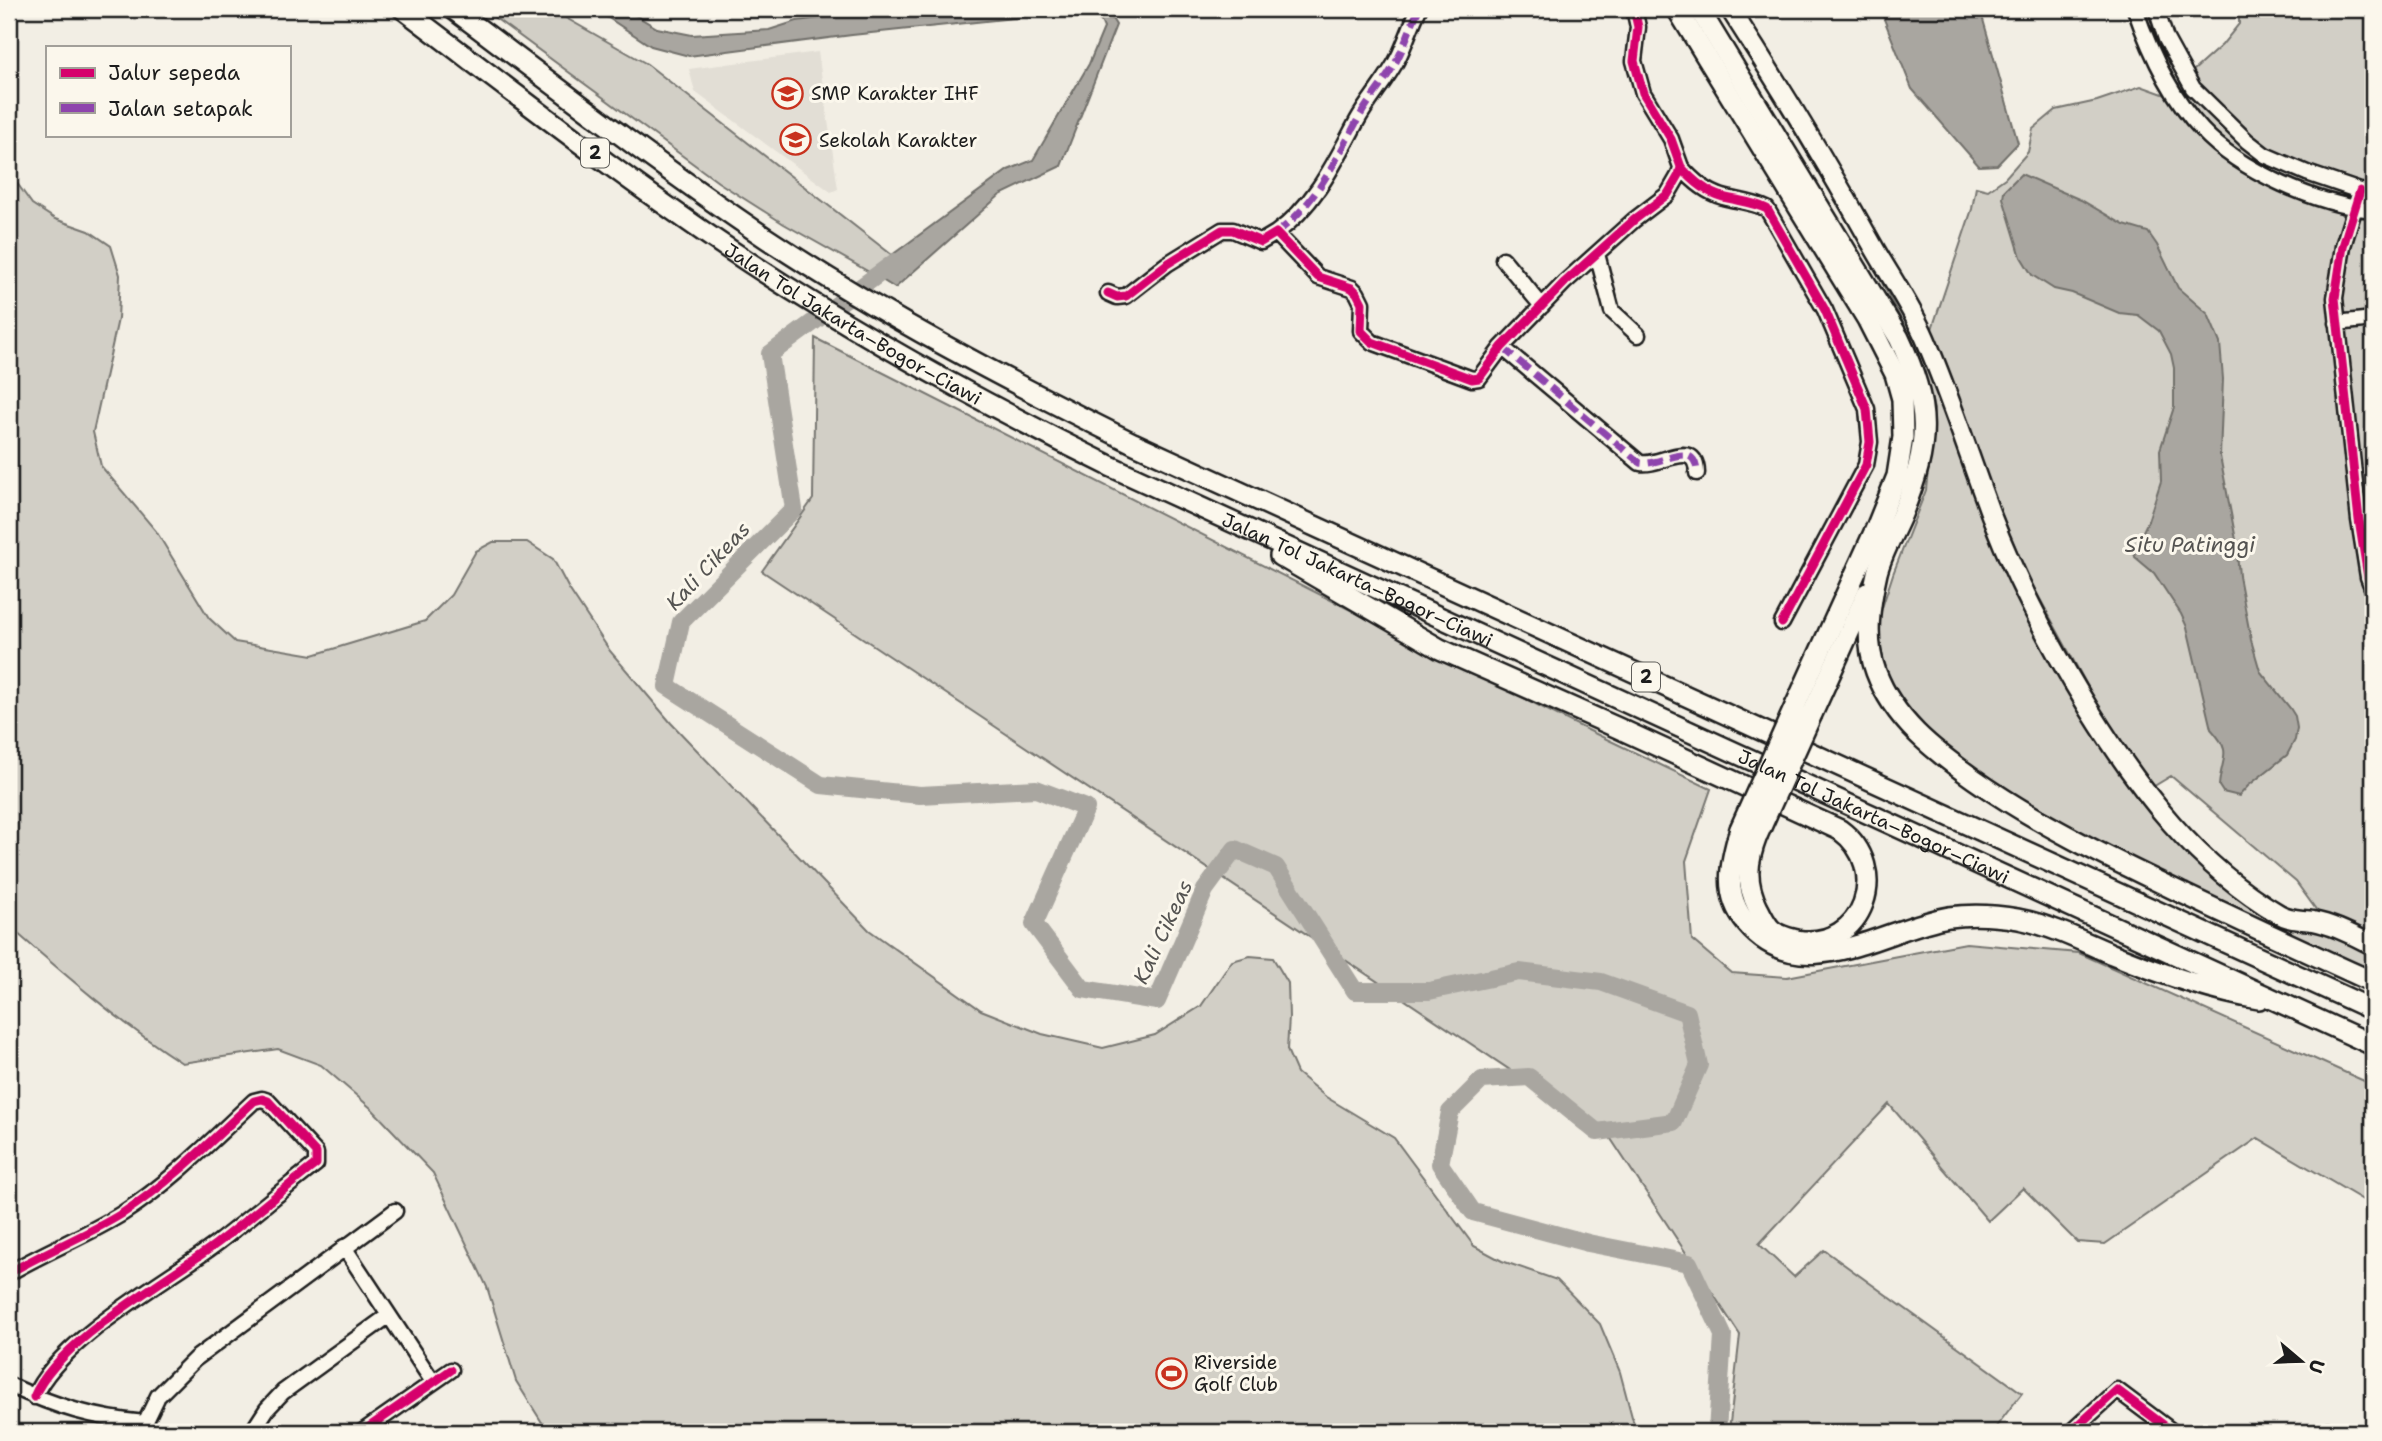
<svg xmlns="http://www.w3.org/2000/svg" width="2382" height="1441" font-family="'Shantell Sans',sans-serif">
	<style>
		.built { fill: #e2ded5 }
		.green { fill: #d2cfc6; stroke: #777671; stroke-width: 2 }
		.water { fill: #a9a6a0; stroke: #716f6b; stroke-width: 2 }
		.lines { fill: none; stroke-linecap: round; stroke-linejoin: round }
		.river { stroke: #a9a6a0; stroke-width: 18 }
		.minor-casing { stroke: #1c1c1c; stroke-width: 19 }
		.major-casing { stroke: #1c1c1c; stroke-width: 23 }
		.highway-casing { stroke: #1c1c1c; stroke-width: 24 }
		.minor { stroke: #fbf7ec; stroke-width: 14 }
		.major { stroke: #fbf7ec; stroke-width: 18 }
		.highway { stroke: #fbf7ec; stroke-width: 19 }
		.highway-bridge-casing { stroke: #1c1c1c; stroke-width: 24; stroke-linecap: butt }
		.highway-bridge { stroke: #fbf7ec; stroke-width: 19 }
		.quiet { stroke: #8e44ad; stroke-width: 7; stroke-dasharray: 14 7; stroke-linecap: butt }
		.cycleway-casing { stroke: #fbf7ec; stroke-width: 13 }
		.cycleway { stroke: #d6006c; stroke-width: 9 }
		.labels { text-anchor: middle; stroke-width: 6; stroke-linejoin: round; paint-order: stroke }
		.shield { fill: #fbf7ec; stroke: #5f5e5a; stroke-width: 2 }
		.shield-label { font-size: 18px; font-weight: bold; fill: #1c1c1c }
		.poi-label { font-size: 19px; fill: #1c1c1c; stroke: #fbf7ec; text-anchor: start }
		.street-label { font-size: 19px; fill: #1c1c1c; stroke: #fbf7ec }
		.water-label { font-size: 21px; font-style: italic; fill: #545351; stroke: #fbf7ec }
	</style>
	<rect width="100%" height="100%" fill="#f2eee4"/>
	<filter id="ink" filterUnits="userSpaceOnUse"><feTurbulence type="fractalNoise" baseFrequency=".0143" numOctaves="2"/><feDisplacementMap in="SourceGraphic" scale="14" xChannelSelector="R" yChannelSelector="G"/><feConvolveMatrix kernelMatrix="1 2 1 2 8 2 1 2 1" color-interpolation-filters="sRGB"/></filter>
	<g filter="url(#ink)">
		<!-- built -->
		<path class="built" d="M818,52L838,189L831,192L695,92L689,69Z"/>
		<!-- green -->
		<path class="green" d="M483,9H550L647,64L892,255L871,273L784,224L718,182Z
			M1720,9H1723L1881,271L1921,349L1998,549L2189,853L2317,926L2373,952V971L2285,935L2040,820L1918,728L1884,682L1877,623L1893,574L1926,490L1934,409L1917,350L1877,273L1841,209Z
			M2239,9H2373V939L2320,915L2296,882L2171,776L2151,788L2119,744L2028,577L1968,434L1931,332L1972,209L1976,187L1988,190L2005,178L2028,152L2033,129L2056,110L2097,101L2141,86L2166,95L2222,45L2239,24Z
			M9,172L32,204L55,219L89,231L111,246L120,275L118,319L93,432L101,466L156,531L209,618L235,642L313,655L425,621L451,595L476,551L493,542H527L553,559L569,589L610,651L671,723L869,930L981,1010L1042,1034L1103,1048L1155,1035L1201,1006L1232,961L1250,956L1273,958L1288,983L1289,1017L1287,1050L1297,1073L1326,1097L1394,1138L1474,1246L1502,1261L1557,1280L1600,1324L1620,1372L1636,1432H548L516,1381L487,1287L433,1173L372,1109L321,1065L278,1049L182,1063C120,1023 64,974 9,926Z
			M815,338L1569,721L1711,789L1686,861L1692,940L1731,973L1787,977L1966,943L2079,953L2373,1085V1206L2258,1138L2105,1244L2077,1242L2023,1188L1988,1221L1889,1104L1759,1244L1794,1277L1824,1250L2022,1393L1992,1432H1729L1740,1335L1609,1136L762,571L813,499Z"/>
		<!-- water -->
		<path class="water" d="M595,9H625L657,28L692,35L769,30L797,21L889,9H1058L1032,16L852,35L689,56L651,46Z
			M1064,9C1088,9 1103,1 1116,25L1061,166L1000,195L895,288L871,273L892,255L1008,170L1033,160L1089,64L1104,28L1101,21L1085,13Z
			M1880,9H1980L2018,143L1997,165L1979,166L1912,89Z
			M2021,174L2081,200L2124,225L2148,232L2157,245L2178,288L2208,314L2220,343L2223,379L2220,456L2236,540L2239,576L2251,640L2260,671L2290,708L2295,716L2297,728L2295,740L2287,755L2248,786L2239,796L2223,792L2219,786C2221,757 2234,754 2211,729L2187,627L2181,614L2154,573L2135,557L2134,550L2148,521L2161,481L2160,450L2174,407V368L2171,354L2159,331L2138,315L2119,313L2072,293L2054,289L2032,275L2021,257L2003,198L2004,191Z"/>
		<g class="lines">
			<!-- river -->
			<path class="river" d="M895,262L770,354L794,509L681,622L667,686L821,785L920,795L1036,789L1086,808L1034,924L1083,989L1157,1001L1205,890L1235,849L1276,867L1355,991H1429L1519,972L1601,982L1687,1013L1699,1065L1674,1122L1597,1132L1529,1077L1482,1080L1450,1112L1440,1164L1473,1212L1588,1243L1689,1263L1723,1335L1717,1432"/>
			<defs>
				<path id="minor" d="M2135,9C2150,52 2170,96 2202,130C2240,171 2318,205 2373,210
					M2156,9L2166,39L2193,88L2247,141L2265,155L2307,173L2360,191L2373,192
					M1681,167C1692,180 1706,192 1723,197C1738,201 1753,202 1767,209L1825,310L1867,409L1870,442L1866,465L1782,623
					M2360,191L2343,246L2335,298L2359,520L2368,577L2373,590
					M1276,233C1315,205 1335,162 1357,121C1369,99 1387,80 1398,58C1406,42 1411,25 1419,9
					M1597,254L1612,311L1638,335
					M1503,259L1542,306
					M1108,293L1117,297L1126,296L1167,264L1222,230H1233L1261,242L1276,233L1318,277L1352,288L1357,293L1362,303L1361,331L1372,342L1472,379L1479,378L1502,347L1565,282L1634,220L1668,194L1679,175L1681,167L1671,139L1643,93L1634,61L1638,27L1634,9
					M2337,323L2373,319
					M1502,347L1640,463C1660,467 1696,437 1697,473
					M2359,520L2373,518
					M344,1247L433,1382
					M9,1273C46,1251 86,1236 123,1213C171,1182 212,1140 254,1101L262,1099L268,1101L316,1153V1164C282,1190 250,1218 216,1244C165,1282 58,1340 34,1397
					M9,1385C57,1407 93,1418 145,1423
					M2328,1430L2331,1432
					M150,1432L145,1423L158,1396L195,1359L395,1211
					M252,1432L267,1409L283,1392L388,1316
					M362,1432L451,1370
					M2071,1432L2117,1390L2173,1432"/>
				<path id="major" d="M1730,9C1780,86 1828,165 1873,246C1890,276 1911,306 1925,338C1950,396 1969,456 1991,515C2017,583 2051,647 2089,709C2139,790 2196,865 2279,914C2291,921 2301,919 2313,921C2334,925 2354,936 2373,945"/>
				<g id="highway">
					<path id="s1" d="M403,9C517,95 630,184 750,263C866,339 986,405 1110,466L2373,1045"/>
					<path d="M453,9C557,87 659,166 766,238C883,316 1008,381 1133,443L2373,1010"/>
					<path d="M1677,9L1867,319L1895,374L1902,399L1903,437L1897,476L1876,528L1796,704"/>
					<path d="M1699,9L1899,338C1931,406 1931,444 1902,514C1894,533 1882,553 1877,573C1870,604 1864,640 1876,672C1894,720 1933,750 1974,779C2041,826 2113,860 2186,895C2249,925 2311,954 2373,982"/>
					<path d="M1280,556L1440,649L1618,728L1840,830C1892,868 1864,951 1797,940C1789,938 1779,936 1772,930C1766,925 1762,915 1758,908C1745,882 1747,862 1757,836"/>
					<path d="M1812,714L1867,593"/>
					<path d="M1740,829C1730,863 1722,894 1747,924C1802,989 1883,928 1949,917C1971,914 1995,915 2018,919C2050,925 2082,941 2112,954C2159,973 2209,991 2259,999"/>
				</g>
			</defs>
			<!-- minor casing -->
			<use href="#minor" class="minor-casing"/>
			<!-- major casing -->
			<use href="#major" class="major-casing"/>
			<!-- highway casing -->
			<use href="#highway" class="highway-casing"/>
			<!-- minor -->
			<use href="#minor" class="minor"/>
			<!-- major -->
			<use href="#major" class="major"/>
			<!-- highway -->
			<use href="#highway" class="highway"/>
			<defs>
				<path id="highway-bridge" d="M1740,829L1796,704
					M1757,836L1812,714"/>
			</defs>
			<!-- highway-bridge casing -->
			<use href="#highway-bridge" class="highway-bridge-casing"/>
			<!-- highway-bridge -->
			<use href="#highway-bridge" class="highway-bridge"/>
			<!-- quiet -->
			<path class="quiet" d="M1276,233C1315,205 1335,162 1357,121C1369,99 1387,80 1398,58C1406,42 1411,25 1419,9
				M1502,347L1640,463C1660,467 1696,437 1697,473"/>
			<defs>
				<path id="cycleway" d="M1681,167C1692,180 1706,192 1723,197C1738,201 1753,202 1767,209L1825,310L1867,409L1870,442L1866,465L1782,623
					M2360,191L2343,246L2335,298L2359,520L2368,577L2373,590
					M1108,293L1117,297L1126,296L1167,264L1222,230H1233L1261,242L1276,233L1318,277L1352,288L1357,293L1362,303L1361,331L1372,342L1472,379L1479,378L1502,347L1565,282L1634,220L1668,194L1679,175L1681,167L1671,139L1643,93L1634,61L1638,27L1634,9
					M9,1273C46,1251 86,1236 123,1213C171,1182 212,1140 254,1101L262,1099L268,1101L316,1153V1164C282,1190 250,1218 216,1244C165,1282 58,1340 34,1397
					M362,1432L451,1370
					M2071,1432L2117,1390L2173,1432"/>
			</defs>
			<!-- cycleway casing -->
			<use href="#cycleway" class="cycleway-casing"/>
			<!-- cycleway -->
			<use href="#cycleway" class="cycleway"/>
		</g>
	</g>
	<!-- icons -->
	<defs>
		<symbol id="school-ring" viewBox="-11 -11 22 22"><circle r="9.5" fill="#fbf7ec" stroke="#c8321e" stroke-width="1.5"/><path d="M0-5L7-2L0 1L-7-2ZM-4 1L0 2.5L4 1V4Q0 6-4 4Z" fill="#c8321e"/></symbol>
		<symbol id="stadium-ring" viewBox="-11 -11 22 22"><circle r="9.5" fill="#fbf7ec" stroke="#c8321e" stroke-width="1.5"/><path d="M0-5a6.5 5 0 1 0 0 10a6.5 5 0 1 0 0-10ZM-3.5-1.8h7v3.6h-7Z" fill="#c8321e"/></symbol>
	</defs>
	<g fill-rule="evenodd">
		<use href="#school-ring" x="770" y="76" width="35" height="35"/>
		<use href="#school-ring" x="778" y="122" width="35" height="35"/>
		<use href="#stadium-ring" x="1154" y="1356" width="35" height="35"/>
	</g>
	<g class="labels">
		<!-- shield labels -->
		<g class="shield">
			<rect x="581" y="138.5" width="28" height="29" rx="5"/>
			<rect x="1632" y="662.5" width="28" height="29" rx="5"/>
		</g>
		<g class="shield-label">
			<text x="595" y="159">2</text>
			<text x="1646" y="683">2</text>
		</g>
		<!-- poi labels -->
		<g class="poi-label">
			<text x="811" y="100">SMP Karakter IHF</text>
			<text x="819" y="147">Sekolah Karakter</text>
			<text x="1194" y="1369">Riverside<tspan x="1194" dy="22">Golf Club</tspan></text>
		</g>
		<!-- street labels -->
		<g class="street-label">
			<text dy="7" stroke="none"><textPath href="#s1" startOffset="550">Jalan Tol Jakarta–Bogor–Ciawi</textPath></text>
			<text dy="7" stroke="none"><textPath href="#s1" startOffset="1116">Jalan Tol Jakarta–Bogor–Ciawi</textPath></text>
			<text dy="7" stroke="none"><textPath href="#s1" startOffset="1684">Jalan Tol Jakarta–Bogor–Ciawi</textPath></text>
		</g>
		<!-- water labels -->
		<g class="water-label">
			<text x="2190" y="552">Situ Patinggi</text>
			<text transform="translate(708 566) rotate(-47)" y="7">Kali Cikeas</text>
			<text transform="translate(1163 932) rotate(-65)" y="7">Kali Cikeas</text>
		</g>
	</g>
	<!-- margin -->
	<rect width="2382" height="1441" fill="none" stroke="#fbf7ec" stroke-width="35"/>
	<rect x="18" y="18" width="2347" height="1406" fill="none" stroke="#1c1c1c" stroke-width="2.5" filter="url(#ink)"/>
	<!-- legend -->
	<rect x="46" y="46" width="245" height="91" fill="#fbf7ec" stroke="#a29f99" stroke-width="2"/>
	<rect x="60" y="68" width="35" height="10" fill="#d6006c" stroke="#a29f99" stroke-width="2"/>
	<text x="108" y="80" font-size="21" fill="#1c1c1c">Jalur sepeda</text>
	<rect x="60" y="103" width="35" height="10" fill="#8e44ad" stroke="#a29f99" stroke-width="2"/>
	<text x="108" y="116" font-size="21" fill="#1c1c1c">Jalan setapak</text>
	<!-- north arrow -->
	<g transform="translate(2301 1361) rotate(109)" stroke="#fbf7ec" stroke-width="5" paint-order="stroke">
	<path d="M0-5L12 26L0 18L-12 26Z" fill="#1c1c1c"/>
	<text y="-10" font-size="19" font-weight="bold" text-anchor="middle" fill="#1c1c1c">U</text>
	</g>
</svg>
